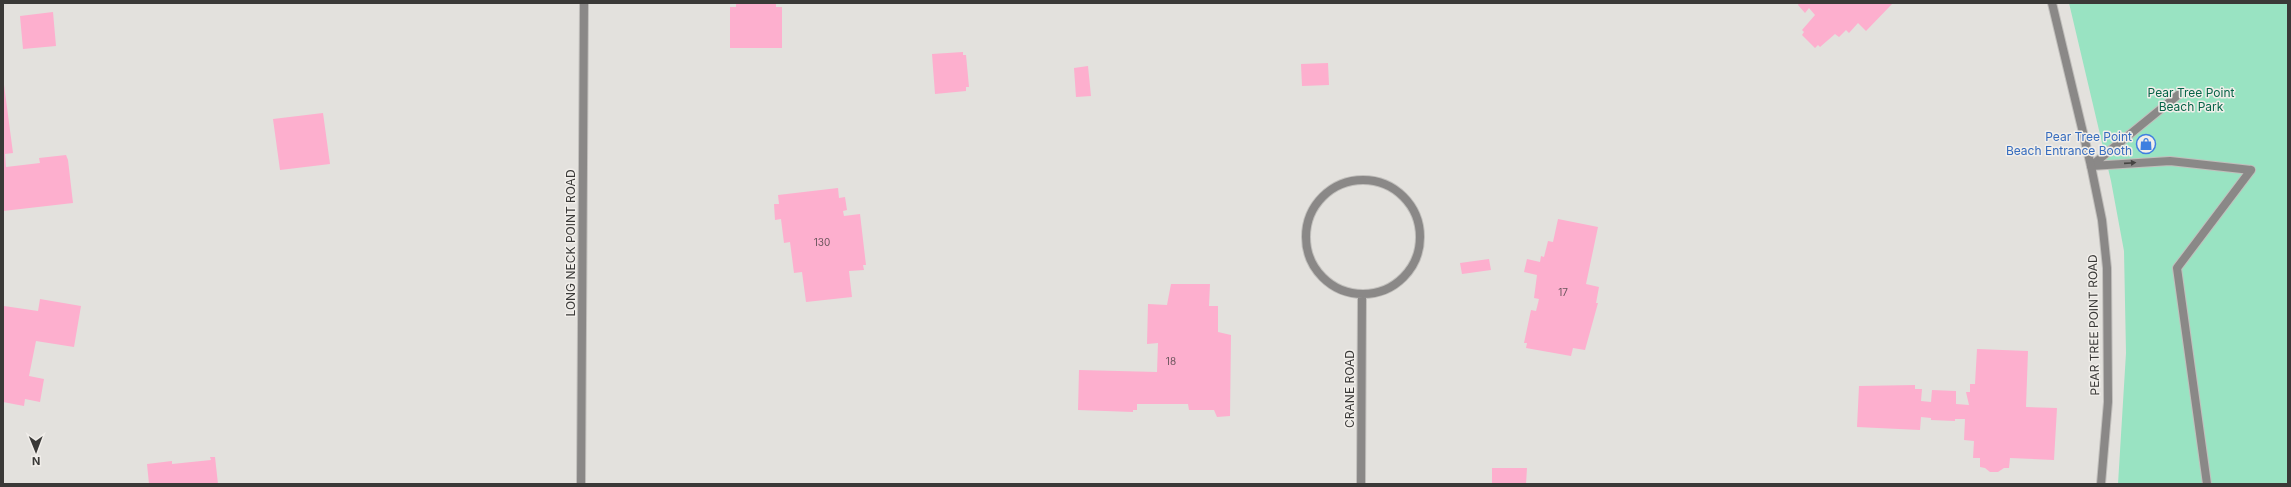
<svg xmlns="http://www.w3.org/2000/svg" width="2291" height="487" font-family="Inter,sans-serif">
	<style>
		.green { fill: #99e3c2 }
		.building { fill: #fdafce }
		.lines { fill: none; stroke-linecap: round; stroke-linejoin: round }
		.lane-casing { stroke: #c1bfbc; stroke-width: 10 }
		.street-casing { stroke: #c1bfbc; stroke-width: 10 }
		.lane { stroke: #8a8887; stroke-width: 8 }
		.street { stroke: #8a8887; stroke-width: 8 }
		.oneway { fill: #464543 }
		.labels { text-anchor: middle; stroke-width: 3; stroke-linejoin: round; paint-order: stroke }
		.number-label { font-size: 10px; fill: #6b565d }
		.park-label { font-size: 12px; fill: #076448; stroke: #f1eeea }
		.shop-label { font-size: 12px; fill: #366cbe; stroke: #f1eeea; text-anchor: end }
		.street-label { font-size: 12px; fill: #3a3937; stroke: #f1eeea }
	</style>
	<rect width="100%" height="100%" fill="#e3e1dd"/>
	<!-- green -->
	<path class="green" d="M2069,3H2288V484H2118L2126,353L2124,251L2111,181Z"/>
	<!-- building -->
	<path class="building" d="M736,3H776V7H782V48H730V7H736Z
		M1799,3H1893L1866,31L1858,23L1849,33L1846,30L1839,37L1835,34L1820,47L1818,45L1815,48L1802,35L1804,32L1802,30L1815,15L1809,8L1805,13L1798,5Z
		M53,12L56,46L23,49L20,16Z
		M963,52V55H966L969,87H966V91L935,94L932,54Z
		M1328,63L1329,85L1302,86L1301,64Z
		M1088,66L1091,96L1076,97L1074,68Z
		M3,77L13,153L5,154L6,167L40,163L39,158L66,155L68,160L73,203L3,211Z
		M323,113L330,164L280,170L273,119Z
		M2151,136L2154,147L2141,151L2137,140Z
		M838,188L839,198L845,197L847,210L843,211L844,216L860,214L866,265H863L864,270L849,271L852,297L806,302L802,272L794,273L790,242L784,243L781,219L775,220L774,204H779L778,195Z
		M1558,219L1598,227L1586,284L1599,287L1596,303H1598L1585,350L1573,348L1571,356L1526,348L1527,343H1524L1531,310L1536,311L1539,299L1534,298L1537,275L1524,272L1527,259L1540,262L1541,256L1544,257L1548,241L1553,242Z
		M1489,259L1491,270L1462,274L1460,263Z
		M1171,284H1210L1209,306H1218V332L1231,335L1230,416L1217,417L1214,410H1189L1188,404H1137V410H1133V412L1078,410L1079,370L1157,372L1158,343L1147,344L1148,304L1167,305Z
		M40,299L81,306L74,347L36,341L29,376L44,379L40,402L25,399L24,406L3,402L4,306L38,311Z
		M1977,349L2028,351L2026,407L2057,408L2054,460L2010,458L2009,468H2004L1998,472H1990L1985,468L1980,467V458H1973L1974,441L1964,440L1965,419H1955V421L1931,420V418L1921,417L1920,430L1857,427L1859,386L1915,385V389H1922L1921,401L1931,402L1932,390L1956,391V404L1969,405L1966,392H1970V384H1975Z
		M210,457H215L218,484H149L147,464L172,461V464L211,460Z
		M1492,468H1527L1526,484H1492Z"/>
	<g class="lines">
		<defs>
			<path id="lane" d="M2091,166L2170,161L2251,170
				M2091,166L2178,95
				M2207,484L2177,268L2251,170"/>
			<path id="street" d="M2052,3L2091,166L2102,220L2107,268L2108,402L2101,484
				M1306 237a57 57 0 1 1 114 0a57 57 0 1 1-114 0Z
				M581,484L584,3
				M1361,484L1362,295"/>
		</defs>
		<!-- lane casing -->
		<use href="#lane" class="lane-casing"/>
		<!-- street casing -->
		<use href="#street" class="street-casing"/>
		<!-- lane -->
		<use href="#lane" class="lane"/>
		<!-- street -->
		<use href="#street" class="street"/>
	</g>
	<!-- one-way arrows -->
	<defs><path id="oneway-solid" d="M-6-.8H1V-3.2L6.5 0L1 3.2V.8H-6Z"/></defs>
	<use class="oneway" href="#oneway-solid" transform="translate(2130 163) rotate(-4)"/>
	<!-- icons -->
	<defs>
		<symbol id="shop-ring" viewBox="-11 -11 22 22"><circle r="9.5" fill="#f1eeea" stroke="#3f7fe0" stroke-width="1.5"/><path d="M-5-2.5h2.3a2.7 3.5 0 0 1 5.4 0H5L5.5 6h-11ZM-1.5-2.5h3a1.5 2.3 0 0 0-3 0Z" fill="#3f7fe0"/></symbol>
	</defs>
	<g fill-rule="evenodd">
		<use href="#shop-ring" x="2135" y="133" width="22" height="22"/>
	</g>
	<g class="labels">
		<!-- number labels -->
		<g class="number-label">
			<text x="822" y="246">130</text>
			<text x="1563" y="296">17</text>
			<text x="1171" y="365">18</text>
		</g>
		<!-- park labels -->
		<g class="park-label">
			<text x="2191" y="97">Pear Tree Point<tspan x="2191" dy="14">Beach Park</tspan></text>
		</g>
		<!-- shop labels -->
		<g class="shop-label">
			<text x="2132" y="141">Pear Tree Point<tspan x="2132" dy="14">Beach Entrance Booth</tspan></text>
		</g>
		<!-- street labels -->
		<g class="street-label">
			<text transform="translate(571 243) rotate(-90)" y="4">LONG NECK POINT ROAD</text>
			<text transform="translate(2094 325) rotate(-91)" y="4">PEAR TREE POINT ROAD</text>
			<text transform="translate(1350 389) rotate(-90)" y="4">CRANE ROAD</text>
		</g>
	</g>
	<!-- border -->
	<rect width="2291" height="487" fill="none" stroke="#3a3937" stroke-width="8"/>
	<!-- north arrow -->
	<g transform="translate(36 451) rotate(179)" stroke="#f1eeea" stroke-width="3" paint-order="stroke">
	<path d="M0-3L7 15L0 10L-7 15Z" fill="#3a3937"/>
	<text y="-6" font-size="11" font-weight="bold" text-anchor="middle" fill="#3a3937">N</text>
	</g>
</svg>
